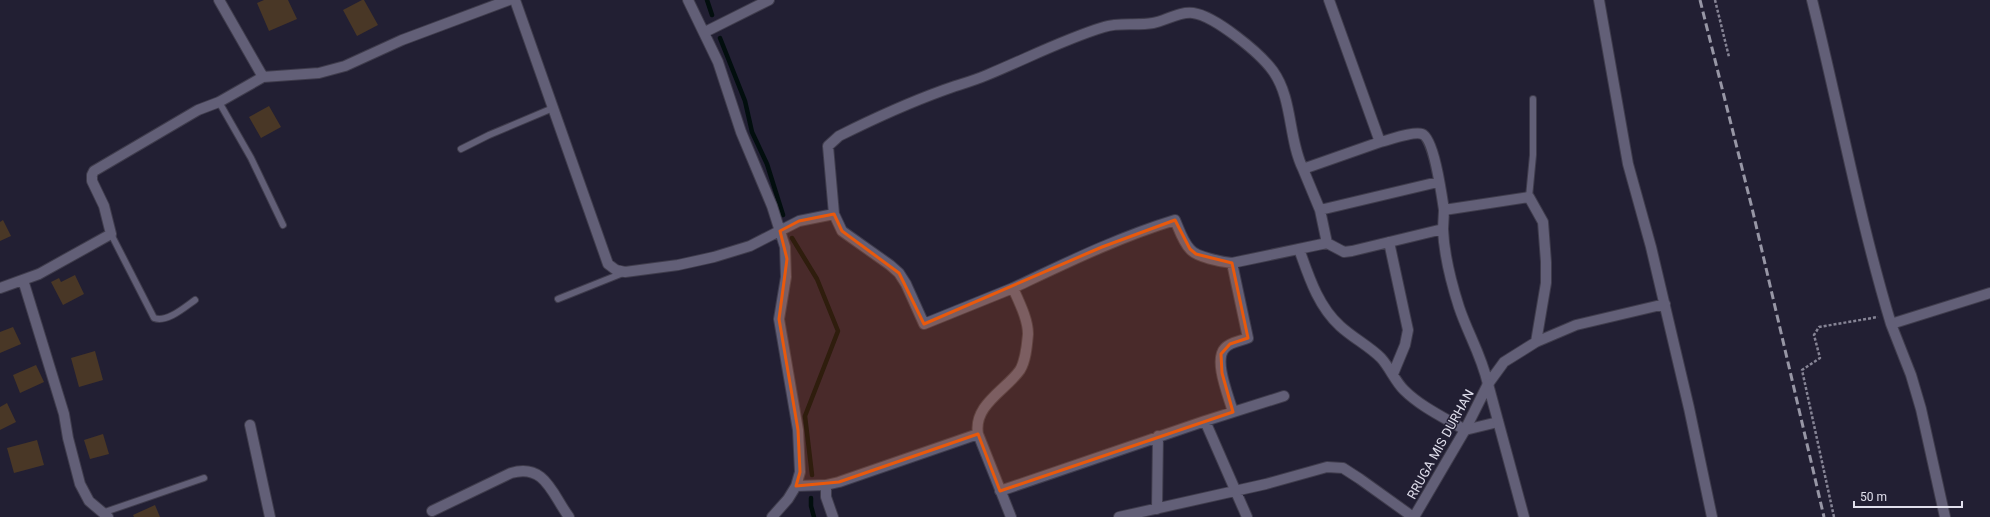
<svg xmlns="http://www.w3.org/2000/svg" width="1990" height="517" font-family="Roboto,sans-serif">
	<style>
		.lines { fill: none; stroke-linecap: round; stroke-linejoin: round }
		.stream { stroke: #020e0e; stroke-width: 4.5 }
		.building { fill: #493726 }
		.service-casing { stroke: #3f3c4c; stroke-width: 8 }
		.minor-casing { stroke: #3f3c4c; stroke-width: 12 }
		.tertiary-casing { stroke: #3f3c4c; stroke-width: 12 }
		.path { stroke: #868495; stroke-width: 2.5; stroke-dasharray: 3 2; stroke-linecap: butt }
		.service { stroke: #625f77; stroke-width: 6 }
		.minor { stroke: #625f77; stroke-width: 10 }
		.tertiary { stroke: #625f77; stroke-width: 10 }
		.rail { stroke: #9796a5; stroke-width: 3; stroke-dasharray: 8 4; stroke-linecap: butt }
		.marked { fill: #e8590c; fill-opacity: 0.2; stroke: #e8590c; stroke-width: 3; stroke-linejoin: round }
		.labels { text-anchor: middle; stroke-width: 3; stroke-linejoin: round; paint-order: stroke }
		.street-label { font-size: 13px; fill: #e0dfec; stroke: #221f33 }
	</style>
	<rect width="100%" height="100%" fill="#221f33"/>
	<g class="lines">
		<!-- stream -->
		<path class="stream" d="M707,0L712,15
			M720,38L745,101L752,132L767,164L783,215
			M792,238L817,279L838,331L805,416L812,475
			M811,498V506L814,517"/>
	</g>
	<!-- building -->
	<path class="building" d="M264,0H288L297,19L269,31L257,3Z
		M362,0H364L378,25L357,36L343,10Z
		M269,106L281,127L261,138L249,117Z
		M3,220L11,236L0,241V222Z
		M75,275L84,294L63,305L51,282L59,278L61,282Z
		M13,327L21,344L0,353V332Z
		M95,351L103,380L79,387L71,358Z
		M36,365L44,382L20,393L13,375Z
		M7,403L16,422L0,430V407Z
		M103,434L109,454L90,459L84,440Z
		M37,440L44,465L14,473L7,448Z
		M155,505L160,517H134L133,515Z"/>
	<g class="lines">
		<defs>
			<path id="service" d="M219,102L251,158L283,225
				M461,149L489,135L553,108
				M1529,197L1533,155V99
				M111,234L154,318C167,323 185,307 195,300
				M558,299L623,273
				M102,513L204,478"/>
			<path id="minor" d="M219,0L263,77
				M515,0L608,264L616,270L625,272L678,265L714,257L750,246L799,221L834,214L828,146L839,136C873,119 908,103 944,90C958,85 973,81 987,75C1026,59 1064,39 1104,27C1119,22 1137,26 1153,23C1165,21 1180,11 1193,13C1215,16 1260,53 1273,71C1293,99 1288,138 1303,169
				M688,0L718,62L741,132L772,206L785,247L786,277L779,319L798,430L800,472L796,486L788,499L772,517
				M1329,0L1380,142C1389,140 1414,131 1422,134C1434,138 1442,197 1444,210L1529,197L1543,222L1546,262V283L1536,342L1504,362L1488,384
				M1599,0L1628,164L1651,247L1689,408L1712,517
				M1812,0C1839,108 1859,218 1891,324
				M705,32L769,0
				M1380,142L1303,169L1320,210L1327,243L1344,252L1352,251L1443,229L1444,210
				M1320,210L1438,182
				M834,214L842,231L890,265L899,273L906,284L924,324L1013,288
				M1443,229C1444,255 1451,282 1459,307C1468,334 1481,354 1488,384
				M1389,242L1408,330L1405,345L1393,374
				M1299,249C1309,277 1318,306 1340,326C1353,338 1369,346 1381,358C1390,368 1395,381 1404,390C1421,407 1445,418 1465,430L1498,422
				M1232,263L1248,338C1241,341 1230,342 1225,348C1213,360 1229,397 1233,412
				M23,280L64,414L68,438L80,484L89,501L108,517
				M0,288L39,274L111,234L104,206L92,181V175L94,171L198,110L219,102L263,77L319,73L345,66L402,40L509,0
				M1536,342L1576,325L1665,304
				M1205,421L1247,517
				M250,425L270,517
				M978,434L1011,517
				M826,485V497L833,517
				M796,486L826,485L839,482L978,434C973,405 1006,390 1020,370C1026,360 1027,345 1028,334C1028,319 1019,302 1013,288C1066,263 1119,237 1175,220C1179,229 1183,242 1190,249C1196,257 1222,262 1232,263L1327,243
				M1000,491L1205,421L1284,396
				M1157,509L1158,436
				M432,511L511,473C545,463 552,494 569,517
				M1119,517L1266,484L1327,467L1343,468L1360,479L1413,517
				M1945,517L1921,409L1911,375L1891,324L1990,293"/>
			<path id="tertiary" d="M1488,384L1524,517
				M1414,517L1465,430L1488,384"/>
		</defs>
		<!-- service casing -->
		<use href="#service" class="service-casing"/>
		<!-- minor casing -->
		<use href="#minor" class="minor-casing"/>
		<!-- tertiary casing -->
		<use href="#tertiary" class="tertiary-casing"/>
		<!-- path -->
		<path class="path" d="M1715,0L1729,57
			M1834,517L1802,370L1820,358L1814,335L1819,327L1878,317"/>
		<!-- service -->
		<use href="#service" class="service"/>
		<!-- minor -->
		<use href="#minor" class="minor"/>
		<!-- tertiary -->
		<use href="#tertiary" class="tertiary"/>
		<!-- rail -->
		<path class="rail" d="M1700,0L1752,208L1824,517"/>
	</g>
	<!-- marked area -->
	<path class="marked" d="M834,214L842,231L899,273L924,324L1102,247L1175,220L1190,249L1196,254L1232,263L1248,338L1230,344L1221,354L1222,373L1233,412L1000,491L978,434L839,482L796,486L800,472L798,430L779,319L787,259L780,231L799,221Z"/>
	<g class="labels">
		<!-- street labels -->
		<g class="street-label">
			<text transform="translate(1440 444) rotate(-61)" y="5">RRUGA MIS DURHAN</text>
		</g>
	</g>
	<!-- scale -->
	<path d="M1854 501v6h108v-6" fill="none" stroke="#e0dfec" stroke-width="2"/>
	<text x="1860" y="501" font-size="12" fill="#e0dfec" stroke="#221f33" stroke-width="3" paint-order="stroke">50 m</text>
</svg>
